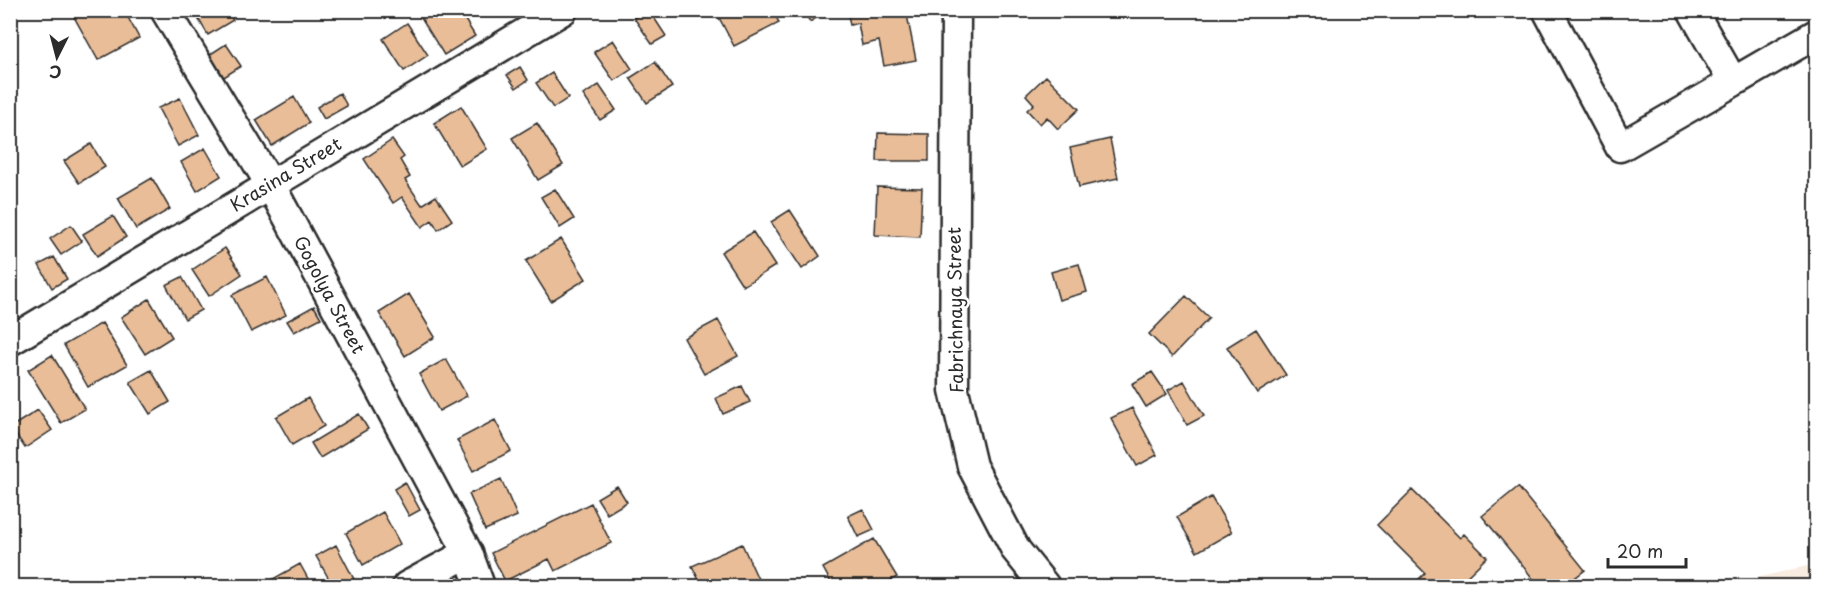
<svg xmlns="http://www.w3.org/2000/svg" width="1827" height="597" font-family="'Playpen Sans',sans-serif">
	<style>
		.built { fill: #f8ebe0 }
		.building { fill: #e9bd98; stroke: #2b2b2b; stroke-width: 1.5 }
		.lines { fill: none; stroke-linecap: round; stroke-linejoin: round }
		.minor-casing { stroke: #2b2b2b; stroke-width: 33 }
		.minor { stroke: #fff; stroke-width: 28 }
		.labels { text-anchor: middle; stroke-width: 5; stroke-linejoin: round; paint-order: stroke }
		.street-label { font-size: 18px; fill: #2b2b2b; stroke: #fff }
	</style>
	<rect width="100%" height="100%" fill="#fff"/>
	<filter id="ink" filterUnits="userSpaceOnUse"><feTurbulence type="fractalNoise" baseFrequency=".0167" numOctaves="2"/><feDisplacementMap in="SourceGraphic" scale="12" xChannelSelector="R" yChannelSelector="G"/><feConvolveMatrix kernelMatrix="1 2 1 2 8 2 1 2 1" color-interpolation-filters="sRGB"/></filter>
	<g filter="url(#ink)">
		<!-- built -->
		<path class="built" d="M1816,564V586H1722Z"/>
		<!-- building -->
		<path class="building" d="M83,10H124L139,38L98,60L73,15Z
			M193,10H227L233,20L208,35Z
			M416,10H459L475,36L444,55Z
			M645,10H649L666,36L652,44L634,18Z
			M715,10H773L779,23L734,46Z
			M803,10H823L824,13L810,22Z
			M847,10H906L916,60L884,66L879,41L862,45L858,23L850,25Z
			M407,23L428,55L404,71L383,39Z
			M613,40L632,69L614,81L594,52Z
			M226,44L241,66L221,79L206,57Z
			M655,62L672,87L647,103L630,78Z
			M520,67L528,80L516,88L507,75Z
			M552,73L568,98L553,108L536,83Z
			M1046,76L1079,109L1058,129L1047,117L1040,124L1027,110L1034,104L1026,95Z
			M599,85L616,110L600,120L583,95Z
			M340,93L347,106L324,119L317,107Z
			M294,97L309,123L272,146L256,120Z
			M180,98L199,135L178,146L158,108Z
			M461,106L487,149L460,166L434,123Z
			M537,123L563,165L538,180L512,138Z
			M878,133L929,134V161H877Z
			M1110,139L1118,178L1079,187L1070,148Z
			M392,140L404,157L400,160L410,177L405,180L422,205L436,196L452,220L438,230L432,220L422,227L402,197L393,203L364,159Z
			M91,144L105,167L79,183L64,161Z
			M205,148L221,176L197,191L181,162Z
			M152,178L170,209L136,229L118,198Z
			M877,187L922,188L920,237L875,235Z
			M555,189L574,219L560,228L541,197Z
			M790,210L820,256L802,269L771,222Z
			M113,216L126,237L97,256L83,234Z
			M71,225L82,241L61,255L50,239Z
			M753,232L775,266L743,286L721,252Z
			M561,239L586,279L551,301L526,261Z
			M225,248L242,274L209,296L192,270Z
			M54,257L67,279L52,288L39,265Z
			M1079,264L1087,292L1059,300L1051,272Z
			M182,277L201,310L185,319L166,285Z
			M267,277L286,315L251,332L232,295Z
			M409,294L435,337L405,356L379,313Z
			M1186,296L1209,318L1172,357L1149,334Z
			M149,299L172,337L145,354L121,317Z
			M314,306L321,318L294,332L287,321Z
			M718,320L738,356L704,374L684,338Z
			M102,323L127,365L88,387L64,345Z
			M1256,329L1286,375L1257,393L1227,347Z
			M52,355L85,409L61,423L28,370Z
			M446,359L467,396L439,411L419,374Z
			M151,370L170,402L150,414L130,382Z
			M1152,372L1167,394L1146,407L1132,384Z
			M1184,381L1204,416L1187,425L1168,390Z
			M742,386L750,402L723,414L716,398Z
			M308,398L324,426L292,445L276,417Z
			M1132,408L1157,455L1137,466L1111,418Z
			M38,410L52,430L25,448L11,427Z
			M359,414L368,429L320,458L311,443Z
			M495,420L511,451L473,471L457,440Z
			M501,479L517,516L485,530L469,494Z
			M405,482L420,510L409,516L394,489Z
			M617,486L627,502L607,514L597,498Z
			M1518,487L1585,570L1564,586H1539L1482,516Z
			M1412,490L1460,538L1464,534L1487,557L1457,586H1412L1425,573L1377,525Z
			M1211,497L1232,532L1197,552L1177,517Z
			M591,503L611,543L555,571L549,559L505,581L491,553Z
			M863,509L874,530L858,537L848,516Z
			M383,512L400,544L363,565L346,533Z
			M874,539L897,577L881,586H833L823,568Z
			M742,544L758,579L740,586H702L692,566Z
			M336,545L356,583L350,586H333L316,556Z
			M300,564L312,586H277L273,579Z"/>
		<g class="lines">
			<defs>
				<path id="minor" d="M165,10L270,184L468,553L480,586
					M956,10L954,390L972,466L1016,550L1045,586
					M1547,10L1620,147L1733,82
					M1692,10L1733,82L1816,34
					M10,341L563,10
					M407,586L468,553"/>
			</defs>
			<!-- minor casing -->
			<use href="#minor" class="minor-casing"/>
			<!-- minor -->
			<use href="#minor" class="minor"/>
		</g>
	</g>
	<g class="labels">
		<!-- street labels -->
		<g class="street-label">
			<text transform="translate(286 175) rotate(-31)" y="6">Krasina Street</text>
			<text transform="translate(329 295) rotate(62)" y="6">Gogolya Street</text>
			<text transform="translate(956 310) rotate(-91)" y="6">Fabrichnaya Street</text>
		</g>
	</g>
	<!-- margin -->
	<rect width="1827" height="597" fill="none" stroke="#fff" stroke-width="36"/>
	<rect x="18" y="18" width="1791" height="561" fill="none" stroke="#2b2b2b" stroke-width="2" filter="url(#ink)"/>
	<!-- north arrow -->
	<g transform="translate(57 57) rotate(186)" stroke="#ffffff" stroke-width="4.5" paint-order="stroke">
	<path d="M0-4.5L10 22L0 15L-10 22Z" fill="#2b2b2b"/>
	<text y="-9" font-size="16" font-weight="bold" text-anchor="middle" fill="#2b2b2b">С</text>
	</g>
	<!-- scale -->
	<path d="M1608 558v9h78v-9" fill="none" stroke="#2b2b2b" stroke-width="3"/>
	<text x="1617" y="558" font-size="18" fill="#2b2b2b" stroke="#ffffff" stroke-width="4.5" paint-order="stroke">20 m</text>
</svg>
